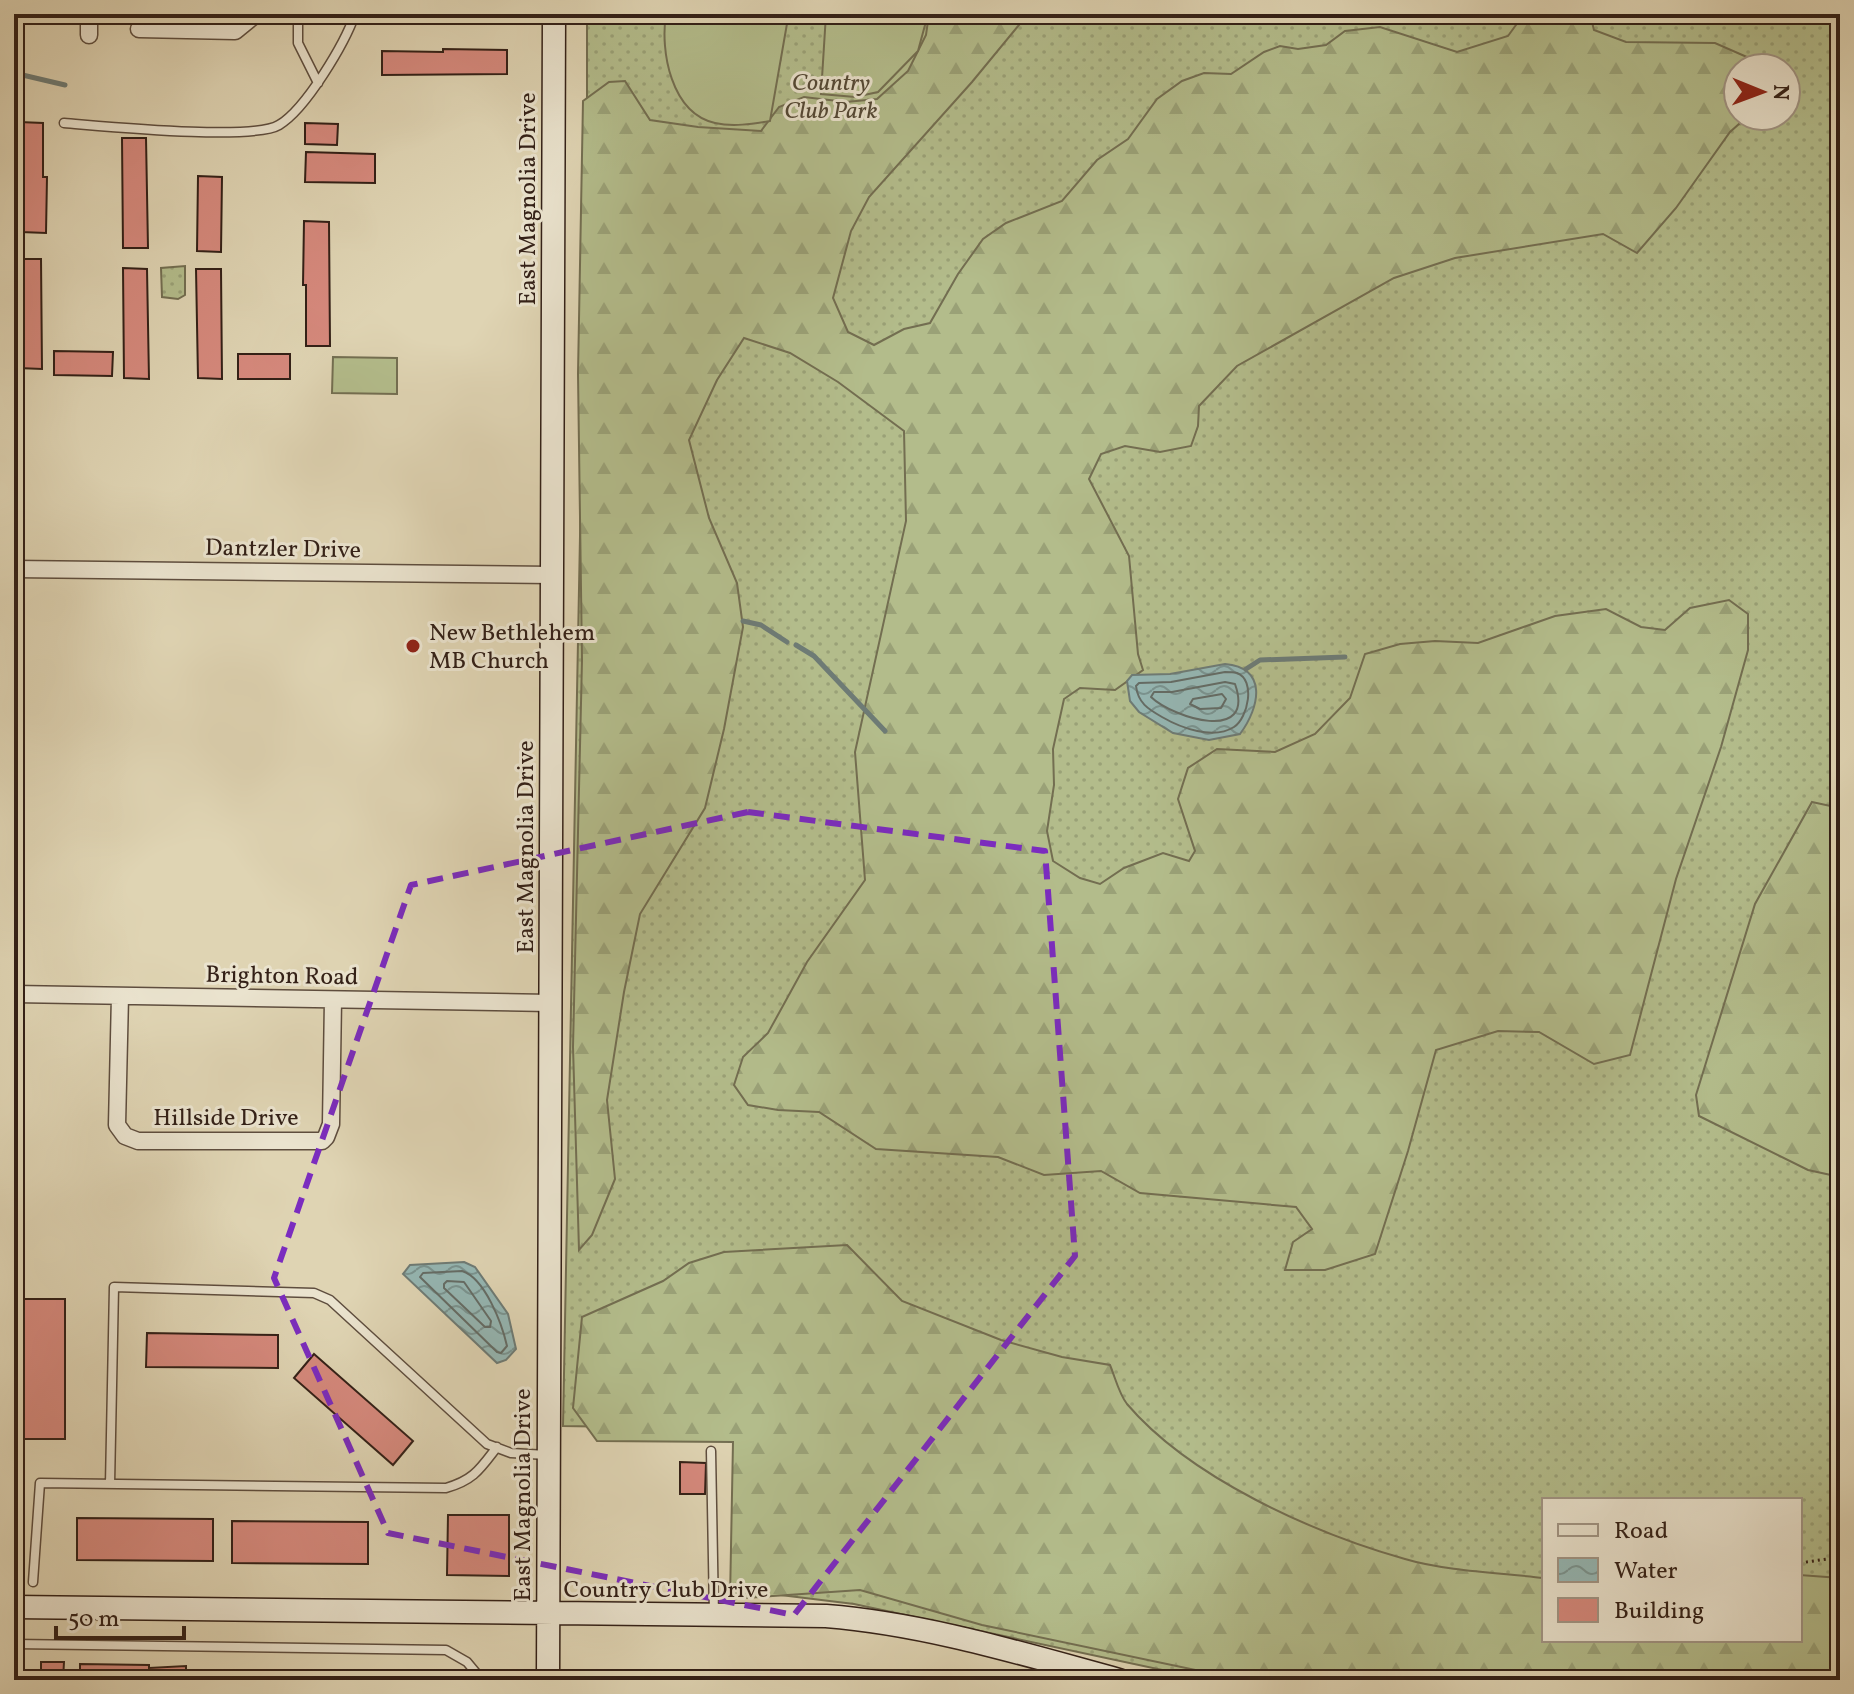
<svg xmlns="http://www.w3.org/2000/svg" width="1854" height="1694" font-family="Vollkorn,serif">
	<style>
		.grass { fill: url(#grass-dots); stroke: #736e51; stroke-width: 2; fill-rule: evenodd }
		.forest { fill: url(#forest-firs); stroke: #736e51; stroke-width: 2 }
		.garden { fill: #b3bc8b; stroke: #736e51; stroke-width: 2 }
		.water { fill: url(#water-waves); stroke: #6e7b75; stroke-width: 2 }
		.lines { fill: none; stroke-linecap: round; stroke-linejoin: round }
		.shore { stroke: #646c66; stroke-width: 2 }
		.stream { stroke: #6e7b75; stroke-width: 5 }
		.building { fill: #d6897d; stroke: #332017; stroke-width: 2 }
		.lane-casing { stroke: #5e4d3e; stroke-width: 11 }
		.street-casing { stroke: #5e4d3e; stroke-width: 19 }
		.secondary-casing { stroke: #332017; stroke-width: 25 }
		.path { stroke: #332017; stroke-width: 3; stroke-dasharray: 2 4; stroke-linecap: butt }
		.lane { stroke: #eae3ce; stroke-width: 8 }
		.street { stroke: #eae3ce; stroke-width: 16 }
		.secondary { stroke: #eae3ce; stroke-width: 22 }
		.marked { fill: none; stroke: #7b2cbf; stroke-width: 6; stroke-dasharray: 16 10; stroke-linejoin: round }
		.poi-dot { fill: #8f2418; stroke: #eae3ce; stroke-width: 3 }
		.labels { text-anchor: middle; stroke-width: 6; stroke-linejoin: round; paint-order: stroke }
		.park-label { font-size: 24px; font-style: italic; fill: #534734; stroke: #eae3ce }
		.street-label { font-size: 24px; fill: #332017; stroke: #eae3ce }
		.poi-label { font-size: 24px; fill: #332017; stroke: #eae3ce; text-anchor: start }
	</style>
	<defs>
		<pattern id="grass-dots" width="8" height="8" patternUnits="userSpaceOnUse" patternTransform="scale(2)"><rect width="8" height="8" fill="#b3bc8b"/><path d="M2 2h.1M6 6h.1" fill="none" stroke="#9aa177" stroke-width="1.8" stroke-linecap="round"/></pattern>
		<pattern id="forest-firs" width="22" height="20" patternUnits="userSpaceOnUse" patternTransform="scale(2)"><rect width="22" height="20" fill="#b3bc8b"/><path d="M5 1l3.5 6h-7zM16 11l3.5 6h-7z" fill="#9aa177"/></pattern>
		<pattern id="water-waves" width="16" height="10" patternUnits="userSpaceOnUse" patternTransform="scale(2)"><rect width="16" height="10" fill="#95b7b4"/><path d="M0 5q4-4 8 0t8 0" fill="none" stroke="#7a9491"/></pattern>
	</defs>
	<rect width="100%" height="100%" fill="#dfd4b3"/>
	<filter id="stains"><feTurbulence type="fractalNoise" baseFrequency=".0025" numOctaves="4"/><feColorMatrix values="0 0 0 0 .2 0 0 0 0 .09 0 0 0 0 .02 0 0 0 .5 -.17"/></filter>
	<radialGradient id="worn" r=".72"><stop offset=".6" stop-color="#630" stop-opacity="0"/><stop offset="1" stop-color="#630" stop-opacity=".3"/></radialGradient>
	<!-- grass -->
	<path class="grass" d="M587,14H1840V1680H1209L854,1604L740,1590L745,1429L563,1426L587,170ZM1738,68H1786V116H1738ZM1544,1500H1800V1640H1544Z
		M185,266V295L178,299L162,297L161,268Z"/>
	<!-- forest -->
	<path class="forest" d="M929,14H1028L972,82L869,197L851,231L833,298L848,332L874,345L904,329L930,323L958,274L983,239L1006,223L1062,201L1097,160L1128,139L1157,99L1182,81L1204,73L1231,74L1264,52L1280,46L1298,49L1326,45L1345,31L1380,27L1457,52L1508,36L1524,14H1590L1594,30L1626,42L1715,43L1756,61L1757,68H1738V116H1748L1730,132L1676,208L1637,253L1603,234L1455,258L1394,278L1237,366L1199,406L1198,426L1191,446L1160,452L1125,446L1101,454L1089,479L1129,556L1138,654L1143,670L1115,690L1080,688L1064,699L1053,749L1054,785L1047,831L1053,861L1080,878L1100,884L1124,868L1163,853L1189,861L1195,851L1178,799L1188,768L1217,749L1275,752L1315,734L1350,698L1365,654L1400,644L1435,641L1478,643L1555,616L1606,609L1641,627L1665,630L1690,608L1729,600L1748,614V650L1721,747L1676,879L1630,1055L1594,1064L1539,1032L1498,1031L1436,1050L1408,1151L1375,1254L1325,1270H1285L1293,1242L1312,1229L1296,1207L1140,1193L1101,1171L1044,1175L998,1157L876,1149L819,1112L778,1110L748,1105L734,1085L743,1057L768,1033L807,962L865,880L855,752L906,521L904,431L838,382L790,353L744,338L717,380L689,440L709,518L737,583L743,627L724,729L705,808L640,914L624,992L607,1100L615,1179L592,1235L579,1250L573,1047L582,660L578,374L583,101L609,82L625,81L650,120L698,127L761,131L779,107L804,97L846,102L877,99L908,71L926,35Z
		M1812,802L1840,808V1177L1808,1170L1699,1116L1696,1095L1755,904Z
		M847,1245L902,1301L1001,1340L1062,1357L1110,1365C1115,1377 1119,1394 1127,1404C1190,1478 1313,1533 1405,1559C1445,1571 1502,1573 1544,1578V1640H1800V1575L1840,1578V1680H1243L982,1625L860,1590L730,1599L733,1442L597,1441L573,1408L582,1317L663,1281L689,1263L724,1252Z"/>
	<!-- garden -->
	<path class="garden" d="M666,14H785L788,18L770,121C752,124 733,127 715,123C671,113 660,51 666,14Z
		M826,14H928L918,51L878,92L855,97L821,94Z
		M333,357L397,358V394L332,393Z"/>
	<!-- water -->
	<path class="water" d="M1225,664C1268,668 1260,707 1240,734L1209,740L1173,733L1139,712L1130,701L1127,681L1132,675L1170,674Z
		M464,1262L475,1267L508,1314L516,1349L506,1360L497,1363L403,1274L410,1265Z"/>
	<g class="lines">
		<!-- shore -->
		<path class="shore" d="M1225,672C1229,672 1233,672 1237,673C1256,680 1248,718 1234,727C1213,740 1181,728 1162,717C1148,709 1138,703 1136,686L1139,683L1171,682Z
			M1225,682L1235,684C1256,744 1173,718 1151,697L1154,692H1172Z
			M1222,694L1226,699L1221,708L1200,709L1190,704L1193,699Z
			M462,1271C485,1278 502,1324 507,1346L501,1353L497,1352L420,1277L423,1273Z
			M447,1281L464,1282L491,1321L490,1327H485L444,1288V1284Z"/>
		<!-- stream -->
		<path class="stream" d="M14,73L65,85
			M743,621L761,625L787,642
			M796,645L814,656L885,731
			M1246,669L1260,660L1345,657"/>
	</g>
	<!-- building -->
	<path class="building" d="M443,49L507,50V74L382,75V51L443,52Z
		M19,122L43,123V177H47L46,233L21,232Z
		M305,123L338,124L337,145L305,144Z
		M122,138H146L148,248H123Z
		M306,152L375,154V183L305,182Z
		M198,176L222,177L221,252L197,251Z
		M304,221L329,222L330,346H306V285H303Z
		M16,259H41L42,369L18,368Z
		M123,268L147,269L149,379L124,378Z
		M196,269H221L222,379L198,378Z
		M54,351L113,352L112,376L54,375Z
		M238,354H290V379H238Z
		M21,1299H65V1439H21Z
		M147,1333L278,1335V1368L146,1367Z
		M314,1354L413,1441L393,1465L294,1378Z
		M680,1462L706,1463L705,1494H680Z
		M448,1515H509V1576L447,1575Z
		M77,1518L213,1519V1561L77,1560Z
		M232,1521L368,1522V1564L232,1563Z
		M41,1662H64L63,1680H41Z
		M80,1664L149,1665V1668L186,1666V1680H80Z
		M205,1670L230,1671V1680H204Z
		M330,1672L419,1676V1673H435V1680H329Z"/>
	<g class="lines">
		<defs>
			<path id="lane" d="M298,14V43L318,83
				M476,14L553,17
				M64,123C103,126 253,141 279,125C306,109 345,43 355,14
				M711,1451L714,1614
				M110,1484L114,1287L314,1293L330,1300L487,1444L511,1453L547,1455
				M33,1582L40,1483L446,1488C474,1480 480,1469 497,1447
				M14,1644L446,1650L467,1662L482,1680"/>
			<path id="street" d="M139,29L235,31L256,14
				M89,35V14
				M14,569L552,575
				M14,994L550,1003
				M120,996L117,1125L125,1136L138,1141H322L326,1137L331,1124L333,1000"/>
			<path id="secondary" d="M14,1607L826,1616C926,1624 1023,1654 1119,1680
				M548,1680L554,14"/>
		</defs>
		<!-- lane casing -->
		<use href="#lane" class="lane-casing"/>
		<!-- street casing -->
		<use href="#street" class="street-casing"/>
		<!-- secondary casing -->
		<use href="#secondary" class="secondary-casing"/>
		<!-- path -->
		<path class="path" d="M1800,1563L1840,1557"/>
		<!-- lane -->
		<use href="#lane" class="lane"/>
		<!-- street -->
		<use href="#street" class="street"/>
		<!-- secondary -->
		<use href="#secondary" class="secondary"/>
	</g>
	<!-- marked area -->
	<path class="marked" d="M748,812L1045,851L1075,1256L794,1615L388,1533L274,1278L411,885Z"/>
	<!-- markers -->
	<circle class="poi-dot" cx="413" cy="646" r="8"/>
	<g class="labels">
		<!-- park labels -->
		<g class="park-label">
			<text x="831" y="90">Country<tspan x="831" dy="28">Club Park</tspan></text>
		</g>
		<!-- street labels -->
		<g class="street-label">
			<text transform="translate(527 199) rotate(-90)" y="8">East Magnolia Drive</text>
			<text transform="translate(283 548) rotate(1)" y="8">Dantzler Drive</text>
			<text transform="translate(525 847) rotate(-90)" y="8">East Magnolia Drive</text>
			<text transform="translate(282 975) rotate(1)" y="8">Brighton Road</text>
			<text x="226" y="1125">Hillside Drive</text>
			<text transform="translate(522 1495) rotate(-90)" y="8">East Magnolia Drive</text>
			<text x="666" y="1597">Country Club Drive</text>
		</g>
		<!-- poi labels -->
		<g class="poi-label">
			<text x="429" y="640">New Bethlehem<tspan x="429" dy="28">MB Church</tspan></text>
		</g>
	</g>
	<!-- margin -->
	<rect width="1854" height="1694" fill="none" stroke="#dfd4b3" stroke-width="48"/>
	<rect x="16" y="16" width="1822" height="1662" fill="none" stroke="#332017" stroke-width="4"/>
	<rect x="24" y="24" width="1806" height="1646" fill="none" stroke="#332017" stroke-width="2"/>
	<!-- legend -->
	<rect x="1542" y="1498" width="260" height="144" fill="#eae3ce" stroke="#a19585" stroke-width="2"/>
	<rect x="1558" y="1524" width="40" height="12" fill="#eae3ce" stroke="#a19585" stroke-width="2"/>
	<text x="1614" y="1538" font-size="24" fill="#332017">Road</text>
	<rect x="1558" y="1558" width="40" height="24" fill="url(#water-waves)" stroke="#a19585" stroke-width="2"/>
	<text x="1614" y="1578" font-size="24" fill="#332017">Water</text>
	<rect x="1558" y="1598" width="40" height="24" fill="#d6897d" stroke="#a19585" stroke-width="2"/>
	<text x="1614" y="1618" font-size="24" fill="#332017">Building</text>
	<!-- north arrow -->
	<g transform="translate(1762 92) rotate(91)"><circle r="38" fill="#eae3ce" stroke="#a19585" stroke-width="2"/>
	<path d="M0-6L14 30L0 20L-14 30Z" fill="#8f2418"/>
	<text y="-12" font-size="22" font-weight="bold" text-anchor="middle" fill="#332017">N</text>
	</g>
	<!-- scale -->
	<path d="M56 1626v12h128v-12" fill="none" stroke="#332017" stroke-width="4"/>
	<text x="68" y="1626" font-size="24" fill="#332017" stroke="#eae3ce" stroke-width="6" paint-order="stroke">50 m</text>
	<rect width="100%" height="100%" filter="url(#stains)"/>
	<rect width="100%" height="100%" fill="url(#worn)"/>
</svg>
